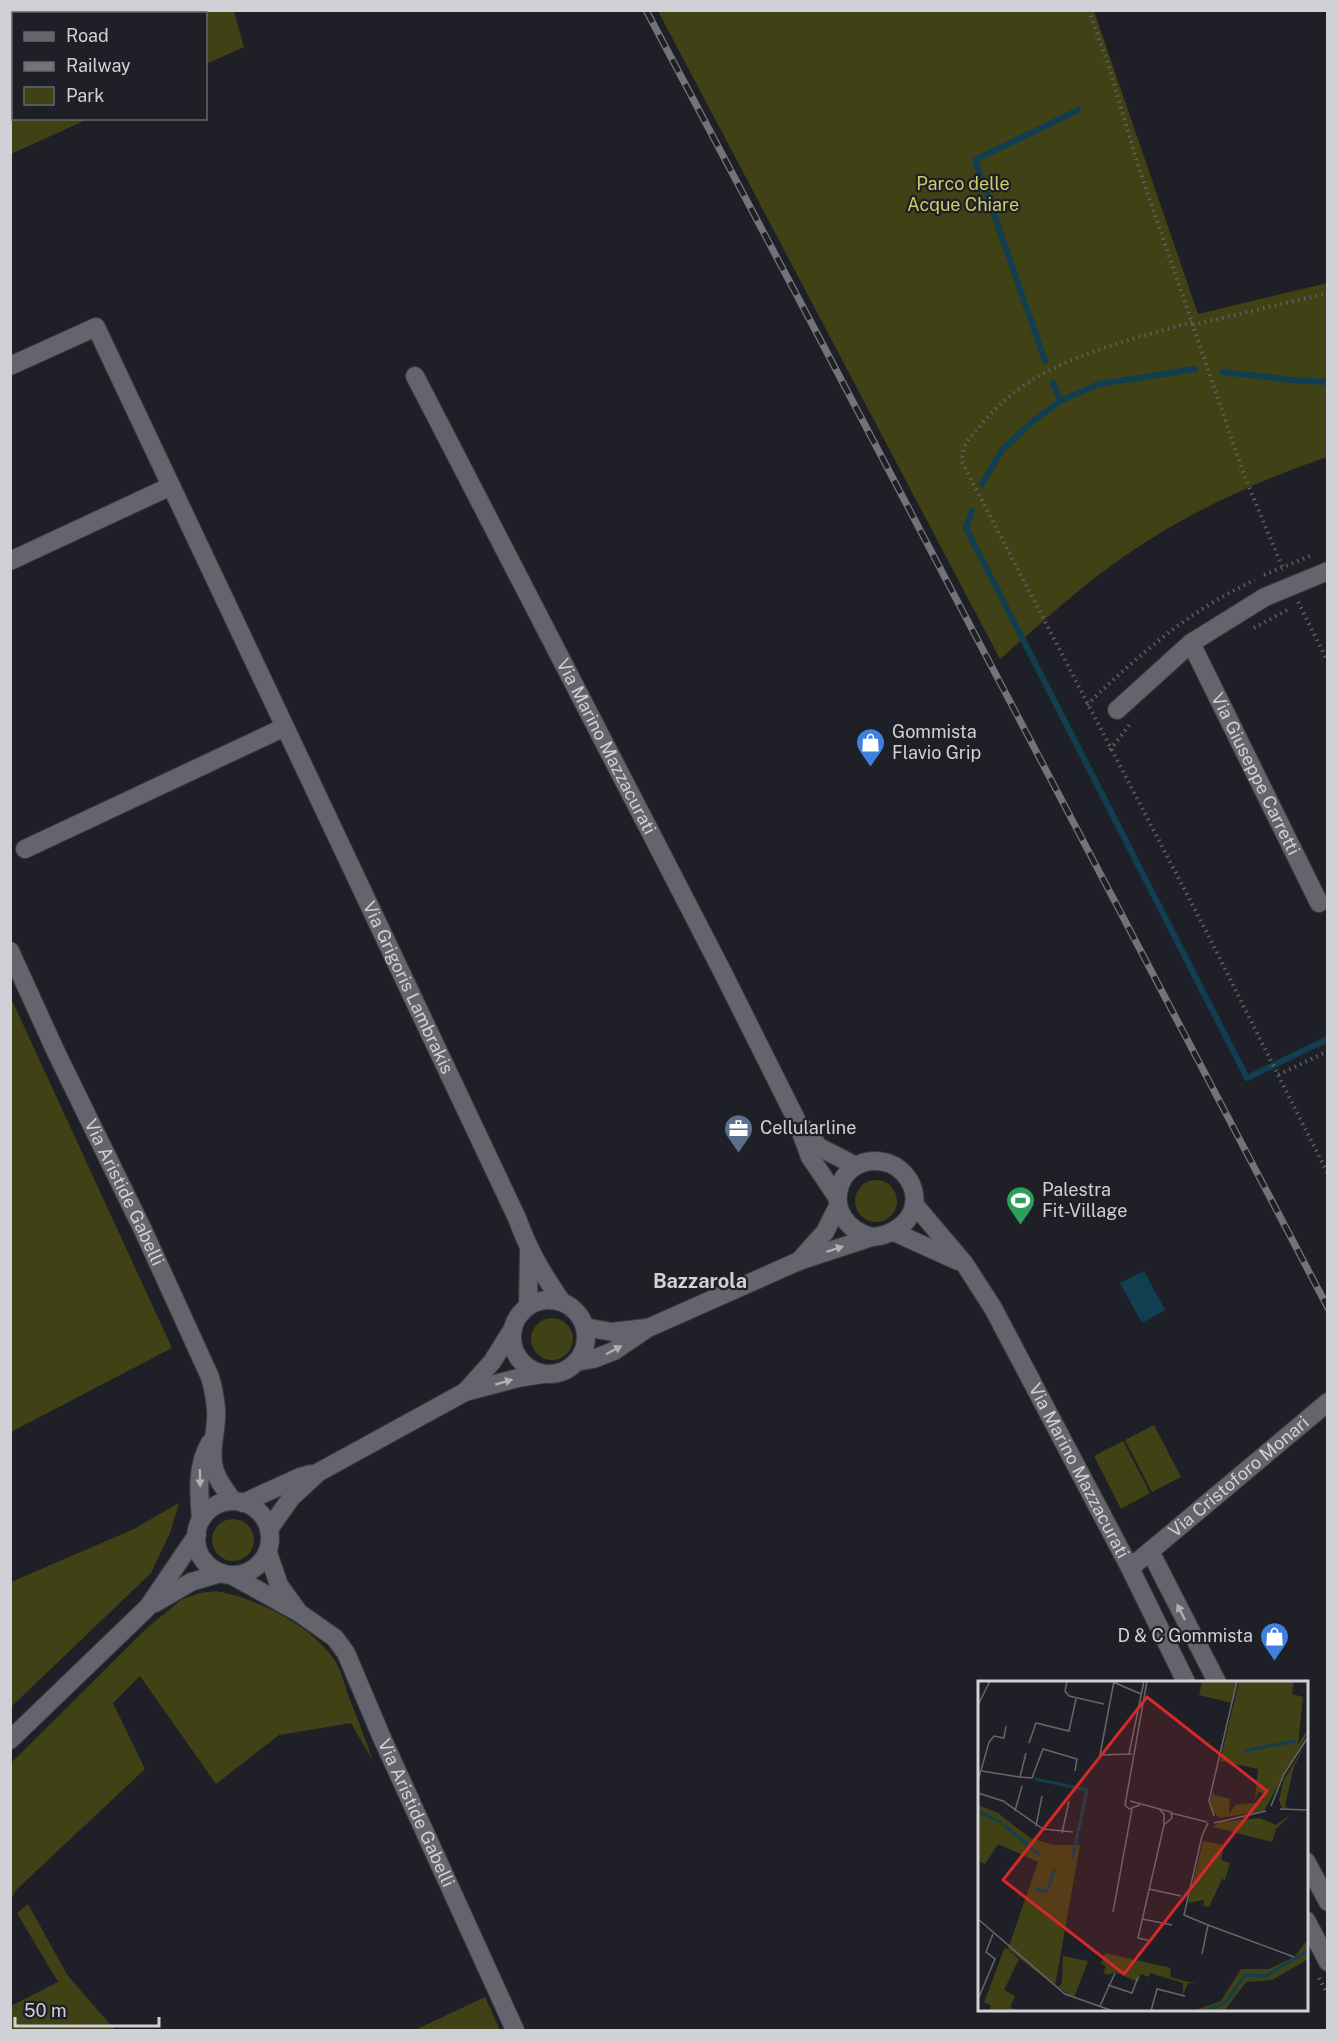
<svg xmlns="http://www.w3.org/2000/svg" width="1338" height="2041" font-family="'Public Sans',sans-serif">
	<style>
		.green { fill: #404114 }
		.water { fill: #113e51 }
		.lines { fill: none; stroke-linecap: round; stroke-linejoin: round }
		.stream { stroke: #113e51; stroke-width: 6 }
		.minor-casing { stroke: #393a40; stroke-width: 20 }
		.path { stroke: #5e5f66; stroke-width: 4; stroke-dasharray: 1.5 4.5; stroke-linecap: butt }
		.minor { stroke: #63646c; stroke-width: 18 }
		.rail-casing { stroke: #73747a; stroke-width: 7 }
		.rail { stroke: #1f2027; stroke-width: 4.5; stroke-dasharray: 14; stroke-linecap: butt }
		.oneway { fill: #afb0b6 }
		.labels { text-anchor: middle; stroke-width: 4.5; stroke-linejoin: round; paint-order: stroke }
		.park-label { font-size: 18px; fill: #cbce67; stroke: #1f2027 }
		.poi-label { font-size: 18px; fill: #d0d1d6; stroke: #1f2027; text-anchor: start }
		.street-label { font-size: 18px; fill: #d0d1d6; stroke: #1f2027 }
		.neighbourhood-label { font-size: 20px; font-weight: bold; fill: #d0d1d6; stroke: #1f2027 }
		.inset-river { fill: none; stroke: #113e51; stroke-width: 3 }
		.inset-road { fill: none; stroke: #66676d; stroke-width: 1.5 }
		.view { fill: #d62828; fill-opacity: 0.15; stroke: #d62828; stroke-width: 3 }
		.inset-edge { fill: none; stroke: #d0d1d6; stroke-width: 3 }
	</style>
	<rect width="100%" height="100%" fill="#1f2027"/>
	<!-- green -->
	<path class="green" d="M10,11H234L244,47L206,64V14H14V118L88,119L11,154Z
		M658,11H1094L1198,314L1327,283V457C1251,483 1178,517 1112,565C1074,592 1036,628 1000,659Z
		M10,996L172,1348L11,1432H10Z
		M855 1201a21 21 0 1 1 42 0a21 21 0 1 1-42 0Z
		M531 1339a21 21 0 1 1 42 0a21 21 0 1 1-42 0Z
		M1154,1425L1181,1477L1152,1492L1125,1440Z
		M1123,1441L1150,1493L1121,1509L1094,1456Z
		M179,1503L170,1533L151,1573L11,1707V1582L134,1529Z
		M212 1540a21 21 0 1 1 42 0a21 21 0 1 1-42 0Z
		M216,1591C257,1598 313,1626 336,1662C341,1671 344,1682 347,1692C356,1715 365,1738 373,1761L351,1723L279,1735L216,1784L140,1676L113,1703L145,1769L16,1890L11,1899V1763L147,1628L181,1600L199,1593Z
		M28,1904L68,1976L115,2030H11V2006L58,1982L17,1913Z
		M485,1997L500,2030H415Z"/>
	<!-- water -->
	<path class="water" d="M1144,1271L1165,1310L1142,1323L1120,1283Z"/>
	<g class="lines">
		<!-- stream -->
		<path class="stream" d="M1045,361L975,160L1078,110
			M1222,372L1293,380L1328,382
			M1060,401L1099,384L1195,369
			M982,484L1002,450L1033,421L1060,401L1053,383
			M972,511L966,528L1247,1078L1328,1039"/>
		<defs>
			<g id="minor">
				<path id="s1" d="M10,366L96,327L517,1218C529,1251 542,1273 562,1302"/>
				<path id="s2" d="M415,376L721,969L796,1119L810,1157L837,1197"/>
				<path d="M10,561L171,486"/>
				<path id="s3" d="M1191,643L1319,903"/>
				<path d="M1117,710L1191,643L1265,597L1328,571"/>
				<path d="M25,849L285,727"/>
				<path id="s4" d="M10,951L56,1052L143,1230L210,1377C214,1391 217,1405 216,1420C215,1435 211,1448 213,1463C215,1478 225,1489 233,1501"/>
				<path d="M805,1129L819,1147L856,1166"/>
				<path id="s5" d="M914,1204L964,1263L993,1308L1130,1568L1186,1682"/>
				<path d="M894,1232L958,1261"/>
				<path d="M799,1261L825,1232L838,1206"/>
				<circle cx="549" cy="1337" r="37"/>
				<path d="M528,1306L529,1250"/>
				<path d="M585,1327L612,1332L646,1328"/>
				<path d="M576,1362L593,1359L614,1351L648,1328L799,1261L872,1237C901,1235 926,1210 909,1180C903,1171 895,1164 884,1162C835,1152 816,1222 872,1237"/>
				<path d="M465,1392L492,1362L512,1330"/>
				<circle cx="233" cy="1538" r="37"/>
				<path d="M243,1503L300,1477L311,1474"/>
				<path d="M201,1520C199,1494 196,1466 210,1443"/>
				<path d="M269,1529L291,1498L319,1472L465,1392L518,1378L543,1374"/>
				<path d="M1150,1551L1217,1682"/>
				<path d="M268,1553L279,1585L297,1610"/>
				<path id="s6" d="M1130,1568L1328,1402"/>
				<path id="s7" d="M231,1575L298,1612L335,1638L346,1653L382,1738L515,2030"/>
				<path d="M155,1603L191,1582L221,1573"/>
				<path d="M10,1740L148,1607L197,1535"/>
				<path d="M1306,1861L1328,1902"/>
				<path d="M1306,1920L1328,1962"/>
			</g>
		</defs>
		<!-- minor casing -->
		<use href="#minor" class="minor-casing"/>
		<!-- path -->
		<path class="path" d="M1089,10L1109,67L1137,162L1244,475L1284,571
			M80,14L82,10
			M10,93L14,90
			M1192,322C1117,344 1031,361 980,426C968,440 963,443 962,462L1206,931L1278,1075L1328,1051
			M1193,325L1328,293
			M1264,575L1310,556
			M1298,602L1328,662
			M1254,628L1289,609
			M1087,705C1138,655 1190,610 1255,580
			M1110,750L1130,724
			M1278,1075L1328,1174
			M1319,1978L1328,1995"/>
		<!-- minor -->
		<use href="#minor" class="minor"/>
		<defs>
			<path id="rail" d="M646,10L822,343L1328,1308"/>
		</defs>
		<!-- rail casing -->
		<use href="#rail" class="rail-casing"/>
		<!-- rail -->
		<use href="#rail" class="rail"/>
	</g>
	<!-- one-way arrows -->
	<defs><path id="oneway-solid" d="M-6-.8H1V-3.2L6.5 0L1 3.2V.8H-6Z" transform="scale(1.5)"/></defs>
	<g class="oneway">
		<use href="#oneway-solid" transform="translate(835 1249) rotate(-18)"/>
		<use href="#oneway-solid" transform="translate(614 1350) rotate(-28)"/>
		<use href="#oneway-solid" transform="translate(504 1382) rotate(-16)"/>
		<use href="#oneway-solid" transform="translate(200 1478) rotate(89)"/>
		<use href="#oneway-solid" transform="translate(1181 1612) rotate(-117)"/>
	</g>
	<!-- icons -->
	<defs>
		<symbol id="shop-pin" viewBox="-11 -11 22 30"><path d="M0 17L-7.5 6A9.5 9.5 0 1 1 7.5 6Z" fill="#3f7fe0" stroke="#1f2027"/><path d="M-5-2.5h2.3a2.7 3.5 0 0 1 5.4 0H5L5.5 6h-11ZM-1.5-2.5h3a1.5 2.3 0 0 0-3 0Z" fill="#fff"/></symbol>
		<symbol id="office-pin" viewBox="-11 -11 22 30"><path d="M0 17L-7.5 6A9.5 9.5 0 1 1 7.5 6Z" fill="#5c6f8a" stroke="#1f2027"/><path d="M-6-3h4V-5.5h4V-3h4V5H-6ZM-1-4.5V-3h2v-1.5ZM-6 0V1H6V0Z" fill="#fff"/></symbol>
		<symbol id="stadium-pin" viewBox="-11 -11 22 30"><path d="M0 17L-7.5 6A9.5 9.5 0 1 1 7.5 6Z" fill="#2e9e5b" stroke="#1f2027"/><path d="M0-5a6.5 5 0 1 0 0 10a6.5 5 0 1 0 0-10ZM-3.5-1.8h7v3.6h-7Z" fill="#fff"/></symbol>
	</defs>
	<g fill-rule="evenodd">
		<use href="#shop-pin" x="854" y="726" width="33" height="45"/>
		<use href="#office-pin" x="722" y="1112" width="33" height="45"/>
		<use href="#stadium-pin" x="1004" y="1184" width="33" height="45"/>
		<use href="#shop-pin" x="1258" y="1620" width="33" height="45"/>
	</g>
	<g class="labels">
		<!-- park labels -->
		<g class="park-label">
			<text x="963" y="190">Parco delle<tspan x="963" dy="21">Acque Chiare</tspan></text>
		</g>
		<!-- poi labels -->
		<g class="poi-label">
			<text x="892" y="738">Gommista<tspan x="892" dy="21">Flavio Grip</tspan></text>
			<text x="760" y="1134">Cellularline</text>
			<text x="1042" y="1196">Palestra<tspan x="1042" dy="21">Fit-Village</tspan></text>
			<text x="1253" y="1642" text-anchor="end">D &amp; C Gommista</text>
		</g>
		<!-- street labels -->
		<g class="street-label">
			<text dy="6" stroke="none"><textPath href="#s2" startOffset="417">Via Marino Mazzacurati</textPath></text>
			<text dy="6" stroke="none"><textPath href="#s3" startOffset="146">Via Giuseppe Carretti</textPath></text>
			<text dy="6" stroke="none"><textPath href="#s1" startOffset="825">Via Grigoris Lambrakis</textPath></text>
			<text dy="6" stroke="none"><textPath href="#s4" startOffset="267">Via Aristide Gabelli</textPath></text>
			<text dy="6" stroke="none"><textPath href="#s5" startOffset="315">Via Marino Mazzacurati</textPath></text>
			<text dy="6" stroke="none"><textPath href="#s6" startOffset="142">Via Cristoforo Monari</textPath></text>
			<text dy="6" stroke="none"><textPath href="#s7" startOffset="315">Via Aristide Gabelli</textPath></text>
		</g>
		<!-- neighbourhood labels -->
		<g class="neighbourhood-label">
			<text x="700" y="1288">Bazzarola</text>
		</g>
	</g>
	<!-- overview -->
	<g transform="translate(978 1681)">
		<rect width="330" height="330" fill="#1f2027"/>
		<path d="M224,0H259L254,22L221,14ZM261,0H316L314,13L325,16L320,63L330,48V52L286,130L242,137L235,131L232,120L236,109V114L252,118L251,133L257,124L277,122L285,119L286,112L280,111L277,120L280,88L242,80ZM330,60L316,85L307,125L311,128L304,127L301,119L306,98ZM0,124L20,132L52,157L76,164H102L77,305L30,268L60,181L20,163L7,183L0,180ZM312,134L298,148L294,161L235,146L243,141L282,137L298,144ZM225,160L246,164L243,179L252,182L247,199L244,198L231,226L225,225L226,219L210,222ZM330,258V278L294,299L268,301L247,329L215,330L243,320L263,288H291L316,276ZM27,266L41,278L26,309L37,315L32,326L41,330H11L13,325L6,321ZM127,272L193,287L192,296L219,303L210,302L205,314V302L172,292L171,296L163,293L160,301L137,291L130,294L125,292L128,285L123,283ZM85,275L110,280L96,317L80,306L84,302Z" fill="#404114"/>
		<path class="inset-river" d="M266,70L317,60M57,98L109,109L94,179M0,130L23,142M26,144L62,174M56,208L69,210L77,188M229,330L248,321L267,294L288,295L330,270"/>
		<path class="inset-road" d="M89,0L87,10L91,15L126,23M136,0L122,74L154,73M135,1L163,13M0,24L12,0M51,62L58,42L91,50L98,18M151,73L166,0M4,90L42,96L48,72M42,96L54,97L65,68L99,78L97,90M0,100L11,61L16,55L26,57L28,45M0,112L25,120L65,148L95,151M152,120L193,131L194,137L187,143M162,124L151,128L147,124L169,0M293,125L306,93L330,56M302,128L330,129M37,130L44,105M193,132L229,141M236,135L231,120L259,0M236,142L288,130M58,145L64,115M84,152L91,120M171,208L203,215M135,231L154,128M0,238L87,313L135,330M164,238L194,244M230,244L316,276M173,260L160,257L186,144V133L181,128M224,273L230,244L206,234L224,155L230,142M130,304L154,312L160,296M1,316L17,278L8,271L15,253M122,325L137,292M173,330L179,308L207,315"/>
		<path class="view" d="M169,16L289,110L146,293L25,199Z"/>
		<rect width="330" height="330" class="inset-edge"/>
	</g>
	<!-- border -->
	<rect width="1338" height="2041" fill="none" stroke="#d0d1d6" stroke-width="24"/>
	<!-- legend -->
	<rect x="12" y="12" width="195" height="108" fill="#1f2027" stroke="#66676d" stroke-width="1.5"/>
	<rect x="24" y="32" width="30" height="9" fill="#63646c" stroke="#66676d" stroke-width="1.5"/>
	<text x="66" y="42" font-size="18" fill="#d0d1d6">Road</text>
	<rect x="24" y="62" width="30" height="9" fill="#73747a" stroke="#66676d" stroke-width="1.5"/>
	<text x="66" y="72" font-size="18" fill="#d0d1d6">Railway</text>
	<rect x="24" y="87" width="30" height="18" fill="#404114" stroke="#66676d" stroke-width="1.5"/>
	<text x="66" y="102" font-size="18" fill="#d0d1d6">Park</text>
	<!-- scale -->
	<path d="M15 2017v9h144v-9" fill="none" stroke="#d0d1d6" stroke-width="3"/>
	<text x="24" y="2017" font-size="18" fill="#d0d1d6" stroke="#1f2027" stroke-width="4.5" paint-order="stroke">50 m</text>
</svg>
